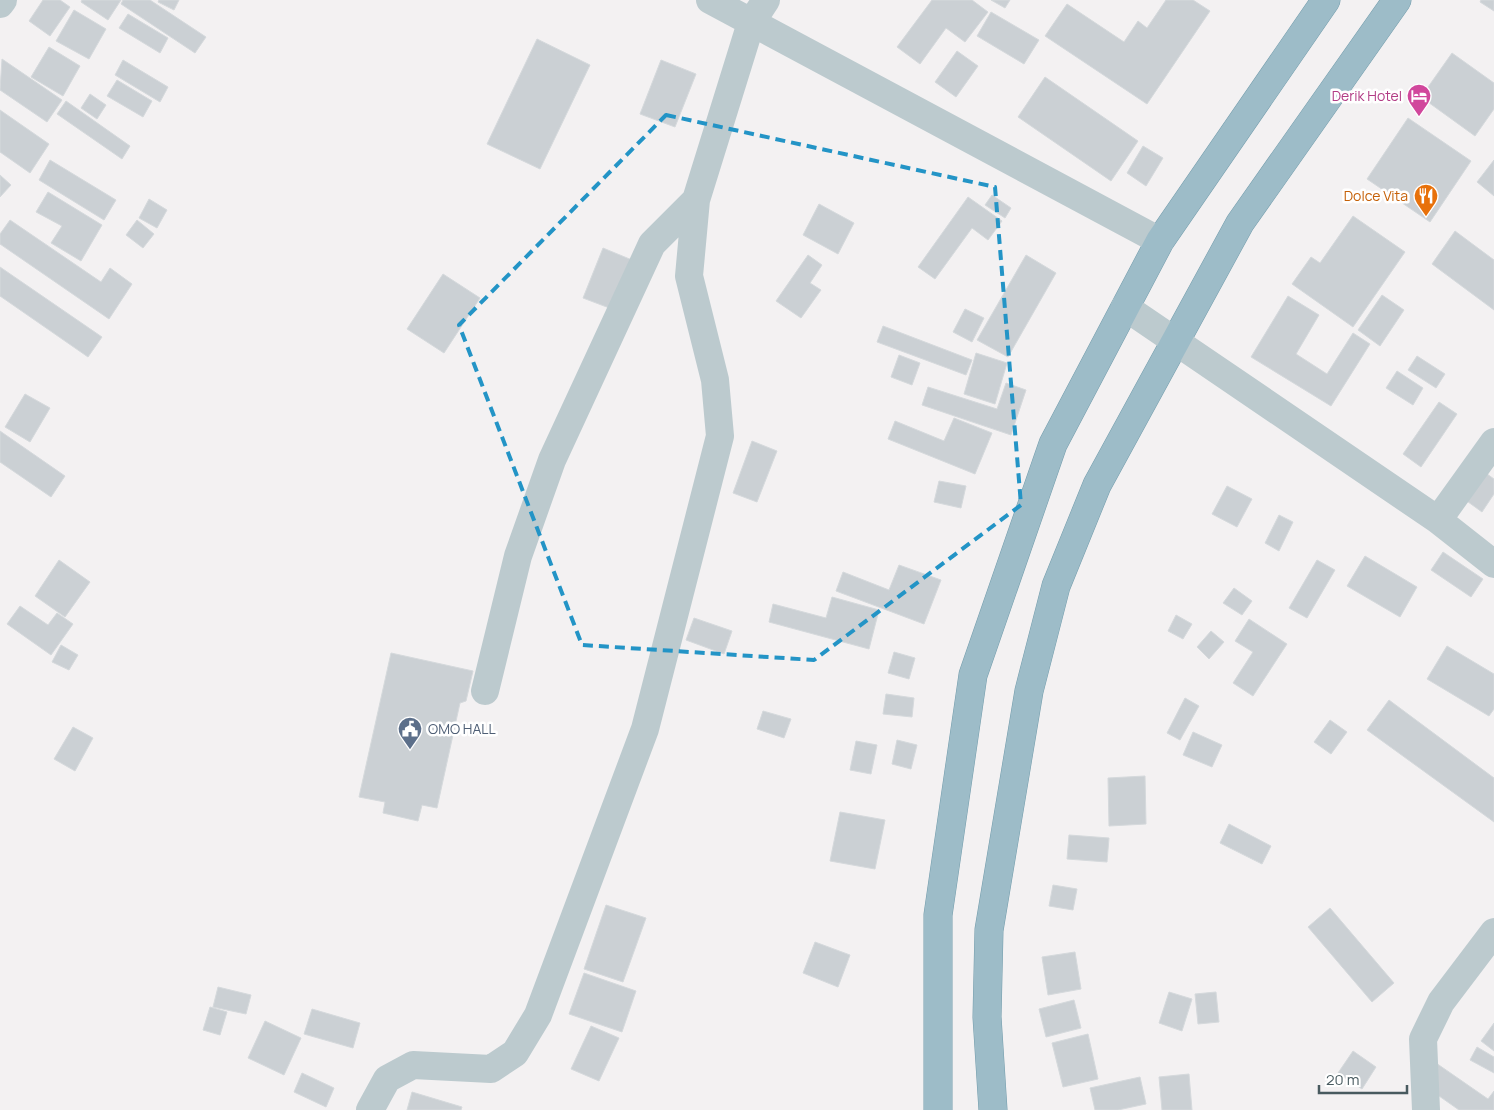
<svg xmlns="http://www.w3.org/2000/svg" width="1494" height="1110" font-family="Manrope,sans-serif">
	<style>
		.building { fill: #cbd0d4; stroke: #d5d9dc }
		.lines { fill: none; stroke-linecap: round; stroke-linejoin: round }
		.trunk-casing { stroke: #749dac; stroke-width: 29 }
		.minor { stroke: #bccace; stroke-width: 28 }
		.trunk { stroke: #9dbcc8; stroke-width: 28 }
		.marked { fill: none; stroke: #2394c6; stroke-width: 4; stroke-dasharray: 10 6; stroke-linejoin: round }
		.labels { text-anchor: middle; stroke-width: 5; stroke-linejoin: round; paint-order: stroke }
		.hotel-label { font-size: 14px; fill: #b23c85; stroke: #fff; text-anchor: end }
		.food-label { font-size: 14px; fill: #c56008; stroke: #fff; text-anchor: end }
		.service-label { font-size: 14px; fill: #4e5e75; stroke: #fff; text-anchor: start }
	</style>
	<rect width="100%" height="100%" fill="#f3f1f2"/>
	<!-- building -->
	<path class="building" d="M43,0H60L70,7L50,36L29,21Z
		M82,0H121L108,20L81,2Z
		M123,0H150L206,37L195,53L121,4Z
		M159,0H179L174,10L158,2Z
		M932,0H972L988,12L965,42L946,28L920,64L897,47Z
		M991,0H1010L1005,8Z
		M1166,0H1193L1210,11L1147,104L1045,36L1067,4L1124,42L1138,21L1147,28Z
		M1481,0H1494V11L1480,2Z
		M74,10L106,29L89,59L56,41Z
		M991,12L1039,40L1024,64L977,36Z
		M128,14L168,38L160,53L119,28Z
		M537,39L590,65L540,169L487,144Z
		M49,47L80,66L63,96L31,77Z
		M957,51L978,66L956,97L935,82Z
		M1452,53L1494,83V109L1475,136L1421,97Z
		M2,59L62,100L47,122L0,90Z
		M123,60L168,87L160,102L115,75Z
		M661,60L696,74L675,127L640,114Z
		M1045,77L1138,141L1111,181L1018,117Z
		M117,80L152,101L143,117L107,96Z
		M90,94L106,105L97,119L81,108Z
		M66,101L130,146L122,159L57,114Z
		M0,110L49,144L30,173L0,152Z
		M1408,118L1471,161L1430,222L1367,179Z
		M1143,146L1163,158L1146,186L1127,173Z
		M50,160L116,200L104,220L39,180Z
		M1494,160V196L1477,182Z
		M0,175L11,185L0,197Z
		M48,192L102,225L81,261L51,243L62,226L36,212Z
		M992,195L1011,208L1005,218L985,205Z
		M968,197L1002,221L988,240L972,228L935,279L918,267Z
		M149,199L167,210L157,228L139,218Z
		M819,204L854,223L838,254L803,235Z
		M1353,216L1405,252L1353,327L1292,284L1311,257L1320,263Z
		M10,220L101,282L110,268L132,284L109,319L0,244V234Z
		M137,220L154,234L143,248L126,235Z
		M1455,231L1494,260V310L1432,264Z
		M603,248L632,260L612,309L583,298Z
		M808,255L822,265L810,283L821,290L801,318L776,301Z
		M1026,255L1056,273L1008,357L977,340Z
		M0,267L102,337L88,357L0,296Z
		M443,274L480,298L444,353L407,329Z
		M1382,295L1404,310L1380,346L1358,330Z
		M1288,296L1319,315L1296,354L1327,374L1353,333L1370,344L1331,406L1251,357Z
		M965,309L984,318L972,342L953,332Z
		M883,326L972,360L966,375L877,342Z
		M976,353L1007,363L995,404L964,394Z
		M899,355L920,363L912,385L891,377Z
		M1417,356L1445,374L1436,388L1408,370Z
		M1397,371L1423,388L1413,405L1386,388Z
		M1006,383L1026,390L1011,435L922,405L928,387L997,409Z
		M25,394L50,408L30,442L5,427Z
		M1439,402L1457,414L1421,467L1403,454Z
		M954,418L992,433L975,474L888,439L895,421L944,441Z
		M0,431L65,476L51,497L0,462Z
		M752,441L777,451L757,502L733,493Z
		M1483,471L1494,479V494L1482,512L1464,499Z
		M939,481L966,486L961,508L934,502Z
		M1227,486L1252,499L1237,527L1212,514Z
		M1279,515L1293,522L1279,551L1265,543Z
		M1443,552L1483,579L1471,597L1431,570Z
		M1365,556L1417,587L1400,617L1347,586Z
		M59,560L90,582L65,617L35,596Z
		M1317,560L1335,570L1307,618L1289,608Z
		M899,565L941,580L924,624L836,591L843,572L889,590Z
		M1234,588L1252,601L1242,615L1223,603Z
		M832,597L879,610L869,649L769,622L773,604L826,618Z
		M20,606L48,625L57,613L73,624L51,655L7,624Z
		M1176,615L1192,624L1183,639L1168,631Z
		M694,618L732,631L724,654L686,640Z
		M1249,619L1287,644L1253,696L1233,683L1253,652L1235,641Z
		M1211,631L1224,642L1209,659L1197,647Z
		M61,645L78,655L69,670L52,662Z
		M1447,646L1494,674V709L1489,716L1427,679Z
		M894,652L915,658L909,679L888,673Z
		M391,653L473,671L466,701L460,703L437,808L422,805L418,821L383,813L385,802L359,797Z
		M886,694L914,698L912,717L883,714Z
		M1185,698L1199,706L1180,740L1167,733Z
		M1389,700L1494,778V822L1367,730Z
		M763,711L791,719L784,738L757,729Z
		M1330,720L1347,732L1331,754L1314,742Z
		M73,727L93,738L75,771L54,759Z
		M1193,732L1222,745L1212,767L1183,755Z
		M897,740L917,745L911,769L892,764Z
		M856,741L877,745L871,774L850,770Z
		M1145,776L1146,824L1109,826L1108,778Z
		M840,812L885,820L875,869L830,861Z
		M1229,824L1271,846L1262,864L1220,843Z
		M1069,835L1109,838L1107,862L1067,859Z
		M1053,885L1077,889L1073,910L1049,906Z
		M606,905L646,918L623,982L584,969Z
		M1330,908L1394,983L1372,1002L1308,927Z
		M815,942L850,955L838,987L803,973Z
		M1075,952L1081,989L1048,995L1042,957Z
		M584,973L636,991L622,1032L569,1014Z
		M218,987L251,995L246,1014L213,1007Z
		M1169,992L1192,999L1182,1031L1159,1023Z
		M1216,992L1219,1022L1198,1024L1195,994Z
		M1074,1000L1081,1028L1046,1037L1039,1009Z
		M210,1007L227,1012L220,1035L203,1030Z
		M312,1009L360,1023L353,1048L304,1034Z
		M265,1021L301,1038L284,1075L248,1058Z
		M1494,1023V1051L1481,1041Z
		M591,1026L619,1038L599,1081L571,1069Z
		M1088,1034L1098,1079L1063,1087L1052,1043Z
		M1477,1047L1494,1057V1073L1470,1060Z
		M1353,1051L1376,1067L1362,1089L1338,1073Z
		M1436,1063L1488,1099L1494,1091V1110H1459L1422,1084Z
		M302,1073L334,1088L326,1107L294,1092Z
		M1189,1074L1192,1110H1162L1159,1077Z
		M1140,1077L1146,1104L1118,1110H1095L1090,1088Z
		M412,1092L462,1107L461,1110H407Z"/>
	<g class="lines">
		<defs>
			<path id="trunk" d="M938,1110V915L973,675L1053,444L1160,241L1326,0
				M993,1110L987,1017L989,930L1029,691L1056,586L1097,485L1240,223L1397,0"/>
		</defs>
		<!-- trunk casing -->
		<use href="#trunk" class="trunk-casing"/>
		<!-- minor -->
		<path class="minor" d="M710,0L1160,241
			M0,4L3,0
			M1125,307L1438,520L1494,564
			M1438,520L1494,442
			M485,691L518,556L552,460L652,244L696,200
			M370,1110L387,1079L413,1065L491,1069L515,1053L538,1015L645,729L720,436L715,380L689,276L696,200L751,23L766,0
			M1426,1110L1423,1039L1441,1002L1494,932"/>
		<!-- trunk -->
		<use href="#trunk" class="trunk"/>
	</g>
	<!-- marked area -->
	<path class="marked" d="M666,115L995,187L1021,505L814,660L582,645L459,325Z"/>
	<!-- icons -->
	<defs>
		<symbol id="hotel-pin" viewBox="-11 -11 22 30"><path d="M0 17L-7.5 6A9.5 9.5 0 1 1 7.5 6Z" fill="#d1479c" stroke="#fff"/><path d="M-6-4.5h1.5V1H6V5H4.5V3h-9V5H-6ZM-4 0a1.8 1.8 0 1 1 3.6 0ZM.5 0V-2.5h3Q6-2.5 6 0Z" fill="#fff"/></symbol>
		<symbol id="restaurant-pin" viewBox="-11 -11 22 30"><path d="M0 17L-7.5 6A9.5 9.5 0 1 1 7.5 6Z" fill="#e8710a" stroke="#fff"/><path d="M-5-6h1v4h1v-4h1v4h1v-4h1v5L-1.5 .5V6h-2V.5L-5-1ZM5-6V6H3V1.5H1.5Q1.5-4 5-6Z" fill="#fff"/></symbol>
		<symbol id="civic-pin" viewBox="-11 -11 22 30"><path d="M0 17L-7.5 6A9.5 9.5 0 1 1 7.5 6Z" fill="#5c6f8a" stroke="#fff"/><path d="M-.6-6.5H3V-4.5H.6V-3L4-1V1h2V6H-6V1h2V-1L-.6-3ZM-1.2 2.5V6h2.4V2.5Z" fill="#fff"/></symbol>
	</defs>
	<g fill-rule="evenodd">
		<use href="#hotel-pin" x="1405" y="82" width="28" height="38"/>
		<use href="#restaurant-pin" x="1412" y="182" width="28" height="38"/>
		<use href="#civic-pin" x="396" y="715" width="28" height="38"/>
	</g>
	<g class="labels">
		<!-- hotel labels -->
		<g class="hotel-label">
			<text x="1402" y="101">Derik Hotel</text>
		</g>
		<!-- food labels -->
		<g class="food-label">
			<text x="1408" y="201">Dolce Vita</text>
		</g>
		<!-- service labels -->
		<g class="service-label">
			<text x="428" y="734">OMO HALL</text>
		</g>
	</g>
	<!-- scale -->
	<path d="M1319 1085v8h88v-8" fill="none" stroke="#485a5f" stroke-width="2.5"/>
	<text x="1326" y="1085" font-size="15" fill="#485a5f" stroke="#ffffff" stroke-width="4" paint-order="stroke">20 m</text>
</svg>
